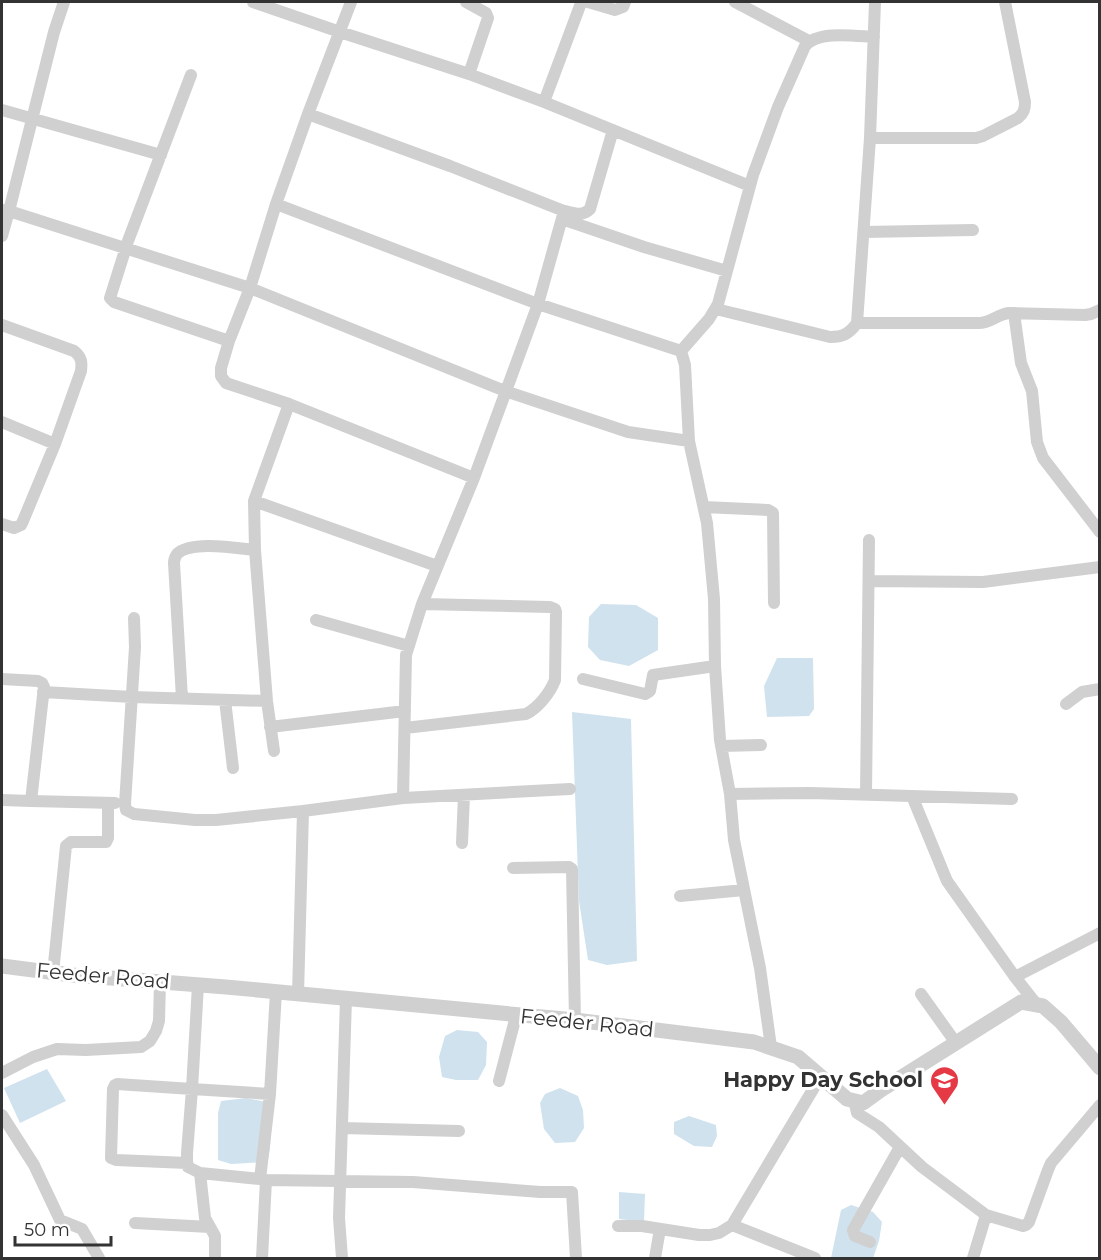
<svg xmlns="http://www.w3.org/2000/svg" width="1101" height="1260" font-family="Montserrat,sans-serif">
	<style>
		.water { fill: #cfe2ee }
		.lines { fill: none; stroke-linecap: round; stroke-linejoin: round }
		.minor { stroke: #d0d0d0; stroke-width: 12 }
		.tertiary { stroke: #d0d0d0; stroke-width: 15 }
		.labels { text-anchor: middle; stroke-width: 6; stroke-linejoin: round; paint-order: stroke }
		.street-label { font-size: 21px; fill: #333; stroke: #fff }
		.poi-label { font-size: 21px; font-weight: bold; fill: #333; stroke: #fff; text-anchor: end }
	</style>
	<rect width="100%" height="100%" fill="#fff"/>
	<!-- water -->
	<path class="water" d="M601,604L636,605L658,618V650L629,666L600,660L588,647L589,617Z
		M777,658H813L814,709L809,716L767,717L764,686Z
		M572,712L631,719L637,961L607,965L588,960L579,901Z
		M457,1030L478,1032L487,1042L486,1065L478,1080H456L442,1077L439,1057L445,1036Z
		M47,1069L66,1101L20,1123L4,1088Z
		M560,1088L578,1096L583,1110L584,1128L575,1142L555,1143L544,1129L540,1103L545,1094Z
		M246,1098L266,1102C272,1115 272,1148 267,1162L231,1164L218,1160V1113L221,1101Z
		M689,1116L716,1125L717,1136L712,1147L694,1146L674,1134V1122Z
		M619,1192L645,1194L644,1222L619,1219Z
		M851,1205L873,1212L882,1222L879,1241L873,1258H831L841,1210Z"/>
	<g class="lines">
		<!-- minor -->
		<path class="minor" d="M253,2L340,32L469,74L544,102L750,186
			M351,2L308,114L450,166L564,211C575,213 582,217 590,209L613,130
			M466,2L486,13L488,18L469,74
			M588,2L615,10L623,7L625,2
			M735,2L809,41
			M191,75L128,241L110,298L114,302L229,341
			M544,102L581,3L582,2
			M2,110L161,155
			M308,114L276,204L250,288L229,341L221,368V376L226,383L289,404L474,478
			M870,138H976L983,136L1018,118C1024,113 1025,109 1025,102L1005,2
			M276,204L538,304L681,351L685,365L689,441L707,523L714,599L715,666L720,740L730,794L734,840L760,968L771,1047
			M2,210L9,211L250,288L505,391L628,432L689,441
			M562,219L644,247L727,271
			M864,232L973,230
			M2,236L9,211L54,32L64,2
			M716,309L830,337C843,337 849,334 857,323L870,138L875,2
			M1014,313L1021,363L1032,391L1037,442L1043,458L1100,532
			M857,323H979C990,323 998,314 1009,313L1085,315L1091,314L1100,310
			M2,325L74,351C82,357 82,363 81,371L55,444L23,521L21,525L14,528L2,524
			M681,351L709,319L718,304L753,175L778,107L805,46C818,30 855,36 874,37
			M2,422L55,444
			M254,501L437,566
			M704,507L768,510L773,513L774,603
			M869,581L983,582L1100,567
			M134,618L135,647L125,804L126,810L134,814L195,820H216L303,811
			M316,620L409,646
			M2,679L38,681L42,683L44,687L31,801L2,800
			M583,679L645,694L650,691L653,675L715,666
			M43,692L132,697L267,701
			M182,698L174,563C174,560 175,557 177,554C191,540 236,548 255,550
			M225,700L233,768
			M1066,704L1082,692L1100,689
			M270,727L405,711
			M405,728L526,714C538,708 550,693 555,680L556,612L555,609L550,607L422,604
			M721,746L761,745
			M274,751L267,701L255,550L254,501L289,404
			M730,794L810,793L1012,799
			M866,794L869,540
			M912,796L947,881L1015,977L1037,1005
			M403,798L406,655L422,604L474,478L538,304L564,211
			M31,801L115,803
			M462,843L464,795
			M513,868L569,867L572,869L575,1020
			M680,896L744,890
			M53,973L66,846L71,842H106L108,838V803
			M1015,977L1100,933
			M298,994L303,811L403,798L570,789
			M921,994L956,1043
			M2,1073L33,1057L57,1049L86,1050L141,1047L150,1041L156,1031L159,1021L160,982
			M499,1081L516,1016
			M854,1100L857,1113L879,1127L922,1167L986,1215L973,1258
			M2,1115L34,1165L60,1220L82,1229L99,1258
			M342,1128L459,1131
			M187,1163L116,1160L111,1158L113,1089L115,1085L117,1084L192,1089L198,985
			M200,1173L205,1218L215,1236V1258
			M260,1179L200,1173L188,1167L187,1161V1153L192,1089L270,1094
			M266,1180L413,1182L540,1192H572L576,1258
			M986,1215L1023,1226L1026,1225L1029,1222L1048,1170L1051,1163L1100,1105
			M135,1223L210,1227
			M732,1225L815,1258
			M618,1226H642L699,1235H710L719,1233L732,1225L821,1076
			M870,1242L855,1236L853,1230L900,1147
			M262,1258L266,1180L260,1179L270,1094L276,992
			M342,1258L339,1218L346,999
			M655,1258L660,1229"/>
		<!-- tertiary -->
		<path class="tertiary" d="M2,966L72,975L226,987L575,1020L754,1042L798,1057L847,1099L863,1103L881,1090L1021,1002L1043,1006L1061,1022L1100,1068"/>
	</g>
	<!-- icons -->
	<defs>
		<symbol id="school-pin" viewBox="-11 -11 22 30"><path d="M0 17L-7.5 6A9.5 9.5 0 1 1 7.5 6Z" fill="#e63946" stroke="#fff"/><path d="M0-5L7-2L0 1L-7-2ZM-4 1L0 2.5L4 1V4Q0 6-4 4Z" fill="#fff"/></symbol>
	</defs>
	<g fill-rule="evenodd">
		<use href="#school-pin" x="928" y="1064" width="33" height="45"/>
	</g>
	<g class="labels">
		<!-- street labels -->
		<g class="street-label">
			<text transform="translate(103 976) rotate(5)" y="7">Feeder Road</text>
			<text transform="translate(587 1023) rotate(6)" y="7">Feeder Road</text>
		</g>
		<!-- poi labels -->
		<g class="poi-label">
			<text x="923" y="1087">Happy Day School</text>
		</g>
	</g>
	<!-- border -->
	<rect width="1101" height="1260" fill="none" stroke="#333333" stroke-width="6"/>
	<!-- scale -->
	<path d="M15 1236v9h96v-9" fill="none" stroke="#333333" stroke-width="3"/>
	<text x="24" y="1236" font-size="18" fill="#333333" stroke="#ffffff" stroke-width="4.5" paint-order="stroke">50 m</text>
</svg>
